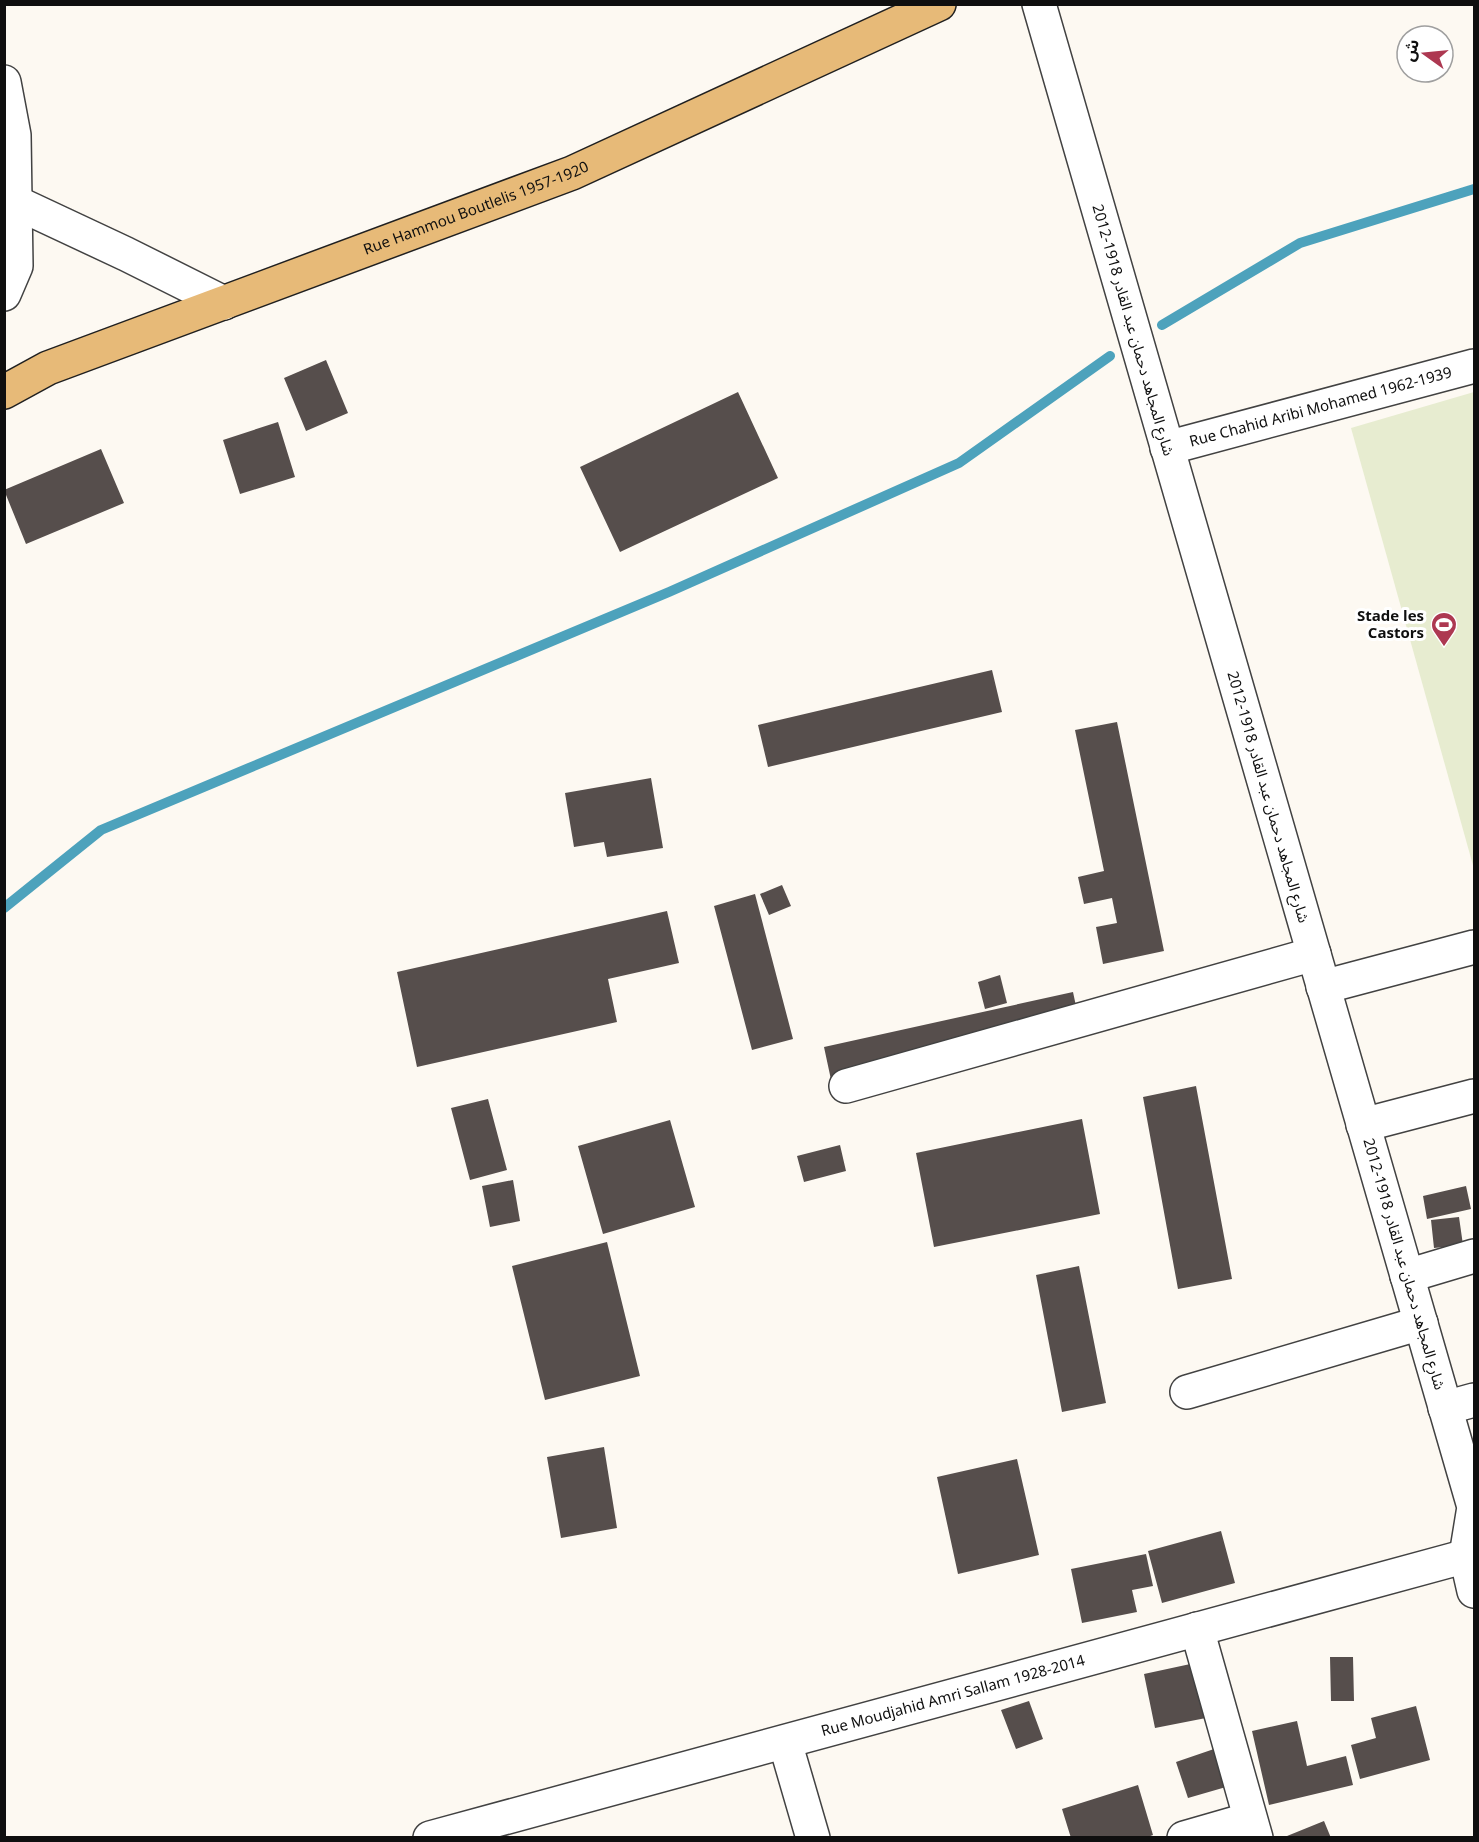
<svg xmlns="http://www.w3.org/2000/svg" width="1479" height="1842" font-family="Georgia,'Noto Sans Arabic',serif">
	<style>
		.pitch { fill: #e7ecd0 }
		.lines { fill: none; stroke-linecap: round; stroke-linejoin: round }
		.stream { stroke: #4da2bc; stroke-width: 10 }
		.building { fill: #564e4c }
		.minor-casing { stroke: #424242; stroke-width: 36 }
		.major-casing { stroke: #202020; stroke-width: 36 }
		.minor { stroke: #fff; stroke-width: 33 }
		.major { stroke: #e7ba78; stroke-width: 33 }
		.labels { text-anchor: middle; stroke-width: 6; stroke-linejoin: round; paint-order: stroke }
		.street-label { font-size: 15px; fill: #0f0f0f; stroke: #fff }
		.poi-label { font-size: 15px; font-weight: bold; fill: #0f0f0f; stroke: #fff; text-anchor: end }
	</style>
	<rect width="100%" height="100%" fill="#fdf9f2"/>
	<!-- pitch -->
	<path class="pitch" d="M1474,392V869L1351,428Z"/>
	<g class="lines">
		<!-- stream -->
		<path class="stream" d="M1162,325L1300,243L1474,189
			M4,908L101,830L669,592L959,463L1110,356"/>
	</g>
	<!-- building -->
	<path class="building" d="M326,360L348,413L306,431L284,378Z
		M738,392L778,478L620,552L580,467Z
		M278,422L295,477L240,494L223,440Z
		M101,449L124,503L26,544L4,490Z
		M992,670L1002,712L768,767L758,725Z
		M1117,722L1164,951L1103,964L1096,927L1117,923L1112,898L1084,904L1078,877L1104,871L1075,730Z
		M651,778L663,848L607,857L604,842L574,847L565,793Z
		M782,885L791,906L769,915L760,894Z
		M755,894L793,1039L752,1050L714,906Z
		M667,911L679,963L608,979L617,1022L417,1067L397,972Z
		M1000,975L1007,1003L985,1009L978,982Z
		M1073,992L1082,1034L833,1089L824,1047Z
		M1196,1086L1232,1279L1178,1289L1143,1097Z
		M488,1099L507,1170L470,1180L451,1108Z
		M1082,1119L1100,1214L934,1247L916,1153Z
		M670,1120L695,1207L603,1234L578,1146Z
		M840,1145L846,1171L804,1182L797,1156Z
		M513,1180L520,1221L490,1227L482,1186Z
		M1466,1186L1471,1209L1427,1219L1423,1196Z
		M1459,1217L1463,1245L1434,1248L1431,1220Z
		M607,1242L640,1376L545,1400L512,1266Z
		M1079,1266L1106,1403L1062,1412L1036,1275Z
		M604,1447L617,1528L561,1538L547,1457Z
		M1017,1459L1039,1555L958,1574L937,1477Z
		M1221,1531L1235,1583L1162,1603L1148,1551Z
		M1146,1554L1153,1586L1132,1590L1137,1612L1082,1623L1071,1569Z
		M1330,1657H1353L1354,1701H1331Z
		M1195,1663L1206,1718L1155,1728L1144,1674Z
		M1029,1701L1043,1739L1016,1749L1001,1710Z
		M1416,1706L1430,1760L1360,1779L1351,1745L1376,1738L1371,1718Z
		M1297,1721L1307,1766L1346,1756L1353,1785L1269,1805L1252,1731Z
		M1214,1749L1226,1787L1188,1798L1176,1762Z
		M1138,1785L1153,1835L1145,1838H1071L1062,1809Z
		M1324,1821L1331,1838H1287V1836Z"/>
	<g class="lines">
		<defs>
			<g id="minor">
				<path d="M1039,4L1474,1507L1466,1556L1474,1591"/>
				<path d="M4,82L14,135L16,266L4,294"/>
				<path d="M15,202L126,254L224,303"/>
				<path id="s1" d="M1167,448L1474,366"/>
				<path d="M1323,987L1474,947"/>
				<path d="M846,1086L1314,954"/>
				<path d="M1363,1125L1474,1096"/>
				<path d="M1407,1276L1474,1256"/>
				<path d="M1187,1392L1421,1323"/>
				<path d="M1445,1408L1474,1400"/>
				<path d="M1197,1629L1256,1838"/>
				<path d="M785,1742L813,1838"/>
				<path id="s2" d="M430,1838L1474,1554"/>
				<path d="M1184,1838L1250,1819"/>
			</g>
			<g id="major">
				<path id="s3" d="M4,392L48,368L572,173L939,4"/>
			</g>
		</defs>
		<!-- minor casing -->
		<use href="#minor" class="minor-casing"/>
		<!-- major casing -->
		<use href="#major" class="major-casing"/>
		<!-- minor -->
		<use href="#minor" class="minor"/>
		<!-- major -->
		<use href="#major" class="major"/>
	</g>
	<!-- icons -->
	<defs>
		<symbol id="stadium-pin" viewBox="-11 -11 22 30"><path d="M0 17L-7.5 6A9.5 9.5 0 1 1 7.5 6Z" fill="#ad3851" stroke="#fff"/><path d="M0-5a6.5 5 0 1 0 0 10a6.5 5 0 1 0 0-10ZM-3.5-1.8h7v3.6h-7Z" fill="#fff"/></symbol>
	</defs>
	<g fill-rule="evenodd">
		<use href="#stadium-pin" x="1429" y="610" width="30" height="40"/>
	</g>
	<g class="labels">
		<!-- street labels -->
		<g class="street-label">
			<text dy="5" stroke="none"><textPath href="#s3" startOffset="507">Rue Hammou Boutlelis 1957-1920</textPath></text>
			<text transform="translate(1133 330) rotate(74)" y="5">شارع المجاهد دحمان عبد القادر 1918-2012</text>
			<text dy="5" stroke="none"><textPath href="#s1" startOffset="159">Rue Chahid Aribi Mohamed 1962-1939</textPath></text>
			<text transform="translate(1268 797) rotate(74)" y="5">شارع المجاهد دحمان عبد القادر 1918-2012</text>
			<text transform="translate(1404 1264) rotate(74)" y="5">شارع المجاهد دحمان عبد القادر 1918-2012</text>
			<text dy="5" stroke="none"><textPath href="#s2" startOffset="542">Rue Moudjahid Amri Sallam 1928-2014</textPath></text>
		</g>
		<!-- poi labels -->
		<g class="poi-label">
			<text x="1424" y="621">Stade les<tspan x="1424" dy="17">Castors</tspan></text>
		</g>
	</g>
	<!-- border -->
	<rect width="1479" height="1842" fill="none" stroke="#0f0f0f" stroke-width="12"/>
	<!-- north arrow -->
	<g transform="translate(1425 54) rotate(285)"><circle r="28" fill="#ffffff" stroke="#9f9f9f" stroke-width="1.5"/>
	<path d="M0-4.5L10 22L0 15L-10 22Z" fill="#ad3851"/>
	<text y="-9" font-size="16" font-weight="bold" text-anchor="middle" fill="#0f0f0f">ش</text>
	</g>
</svg>
